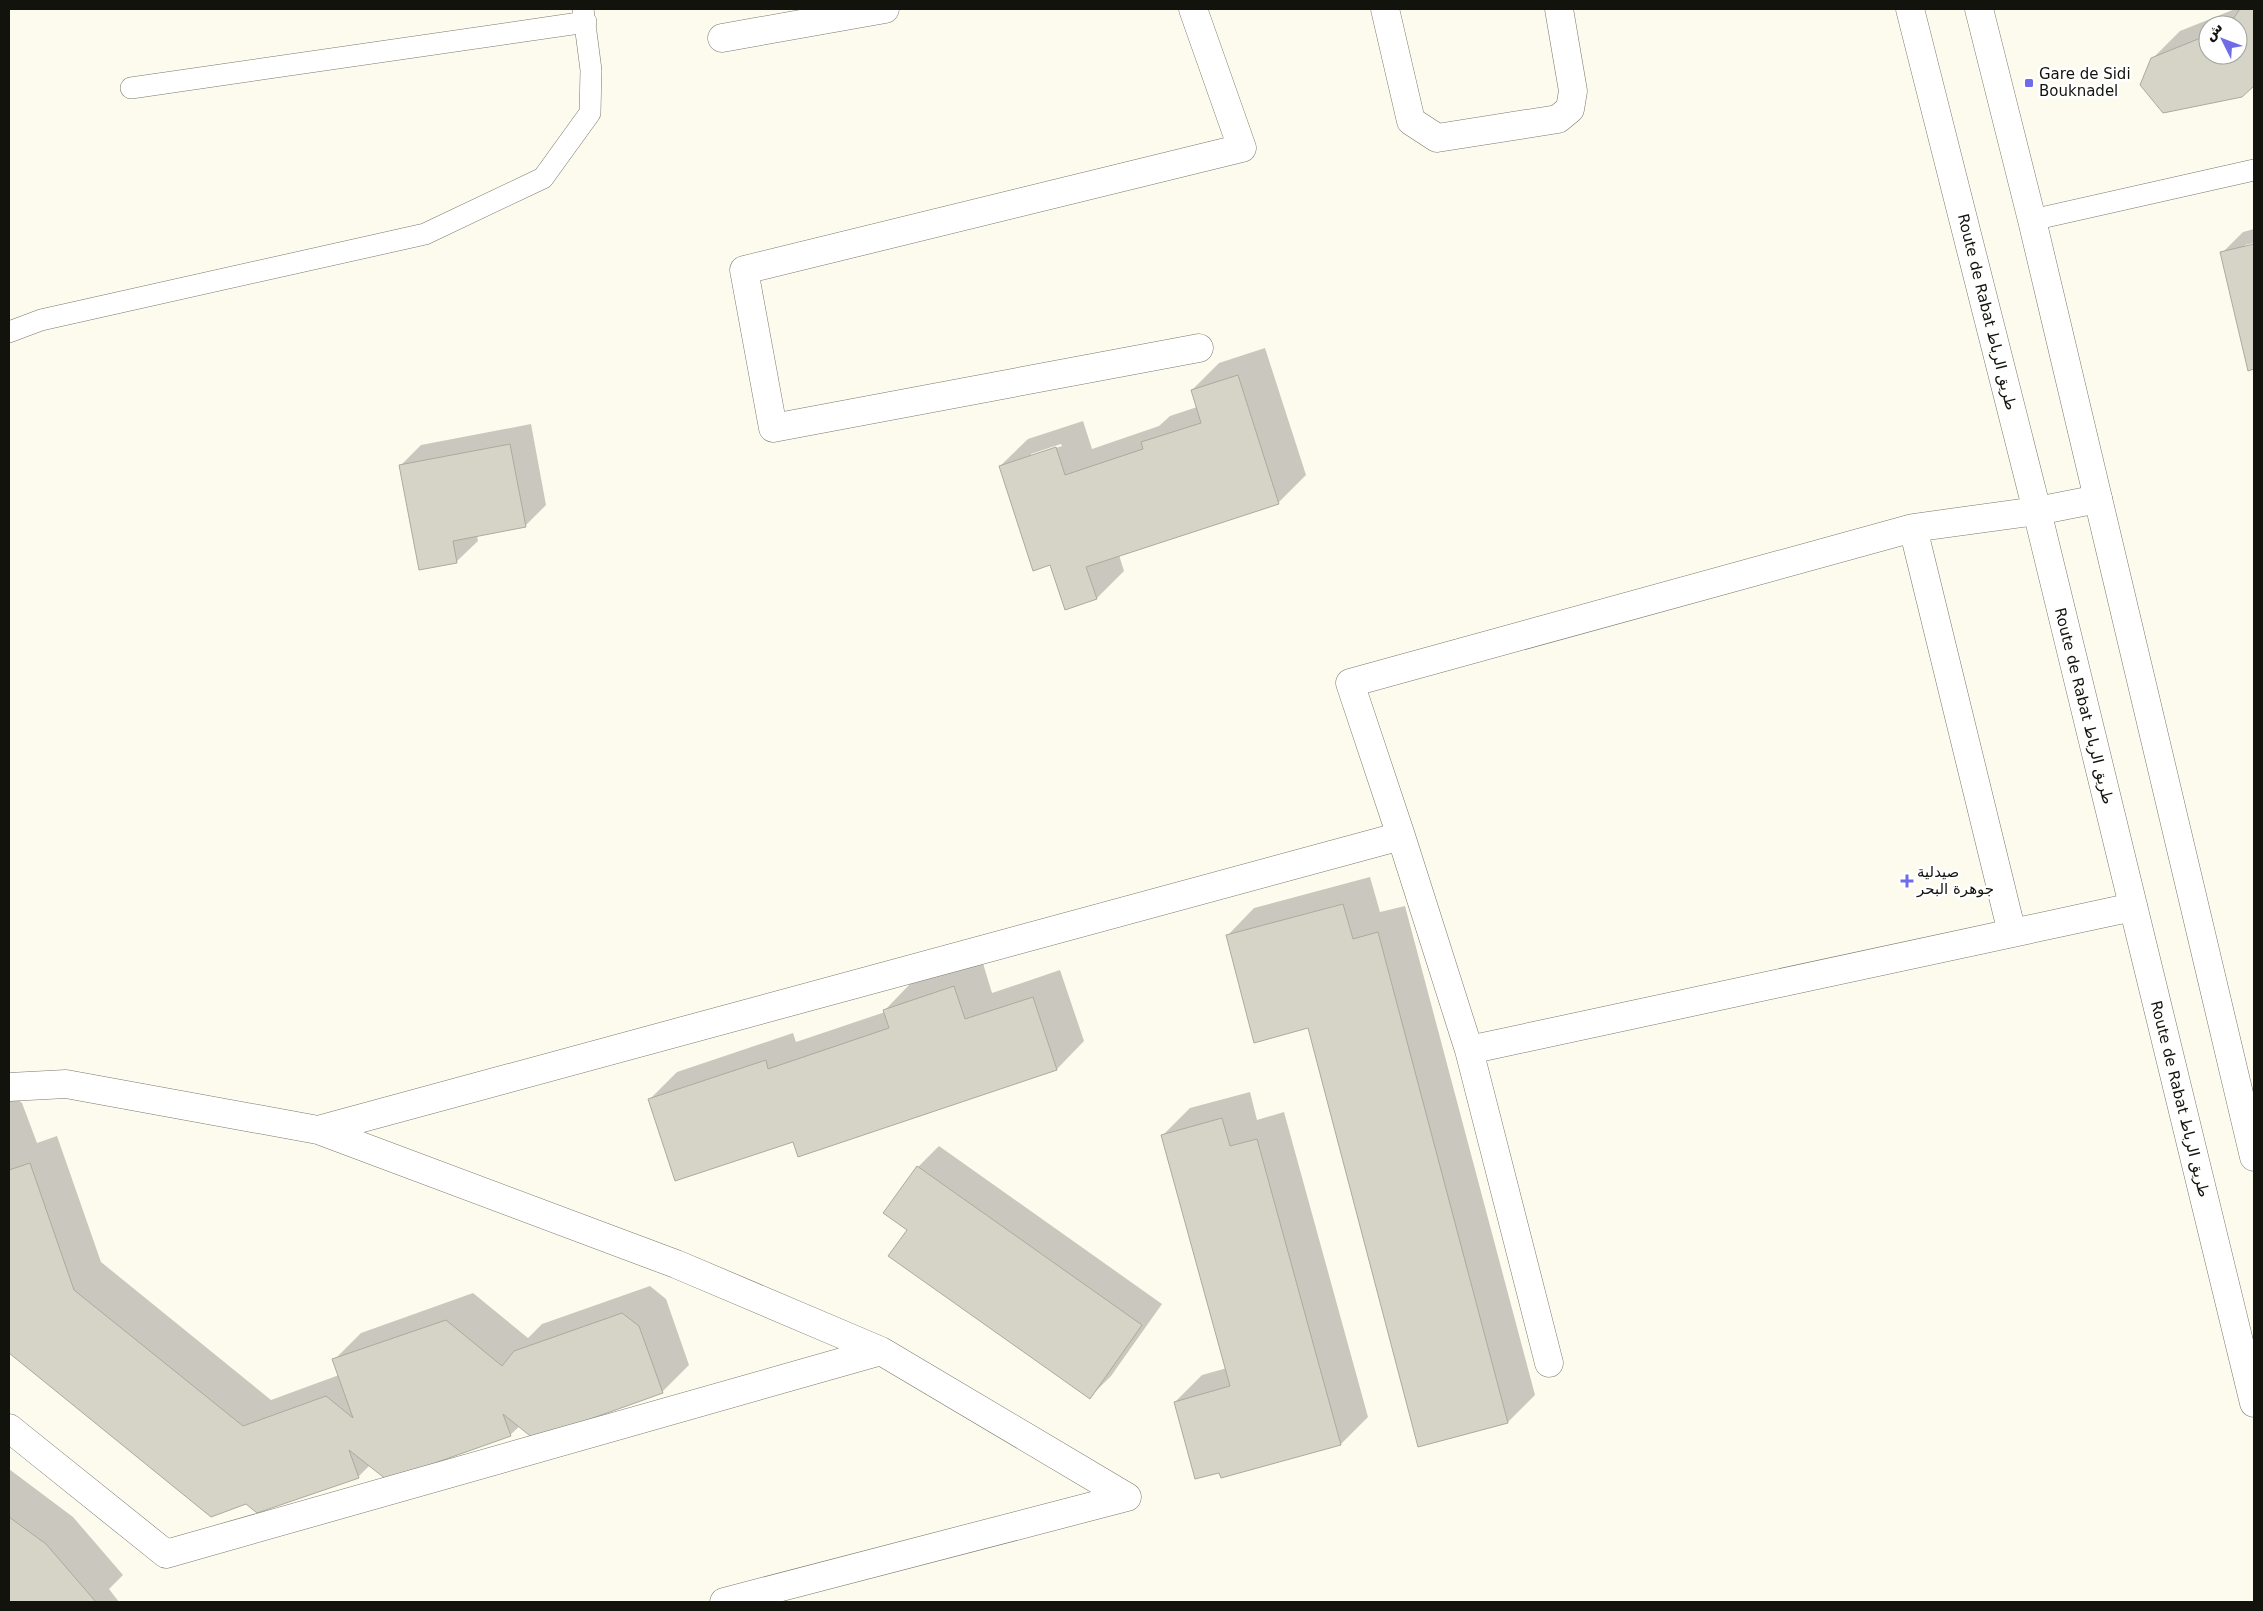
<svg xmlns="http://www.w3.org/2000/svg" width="2263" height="1611" font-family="'DejaVu Sans',Vazirmatn,sans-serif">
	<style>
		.shadow { fill: #0003; fill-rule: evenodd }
		.building { fill: #d6d4c7; stroke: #acaa9e }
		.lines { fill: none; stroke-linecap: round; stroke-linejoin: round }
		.lane-casing { stroke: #7a786c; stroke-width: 22 }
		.street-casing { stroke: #7a786c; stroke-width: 29 }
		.primary-casing { stroke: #7a786c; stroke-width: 29 }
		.lane { stroke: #fff; stroke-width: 21 }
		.street { stroke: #fff; stroke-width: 28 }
		.primary { stroke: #fff; stroke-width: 28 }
		.poi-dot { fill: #6e6de7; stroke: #fff; stroke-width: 2 }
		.labels { text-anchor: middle; stroke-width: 5; stroke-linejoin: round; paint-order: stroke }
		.poi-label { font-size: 15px; fill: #13130e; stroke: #fff; text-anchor: start }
		.street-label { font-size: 15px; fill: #13130e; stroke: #fff }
	</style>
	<rect width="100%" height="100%" fill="#fdfbee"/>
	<!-- shadow -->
	<path class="shadow" d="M2235,9H2254V85L2241,96L2152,59L2180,31ZM2208,25H2238V55H2208Z
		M2254,229V243L2245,245V248L2254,246V368L2249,369L2222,253L2243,232Z
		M1265,348L1306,475L1278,503L1119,555L1124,571L1097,598L1051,564L1000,466L1028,439L1083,421L1092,449L1159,426L1170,416L1197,407L1192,390L1219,363ZM1061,444L1062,446L1031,456V454Z
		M531,424L546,505L525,526L477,535L478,541L456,562L400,466L421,445Z
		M1370,877L1380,912L1405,906L1535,1395L1508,1422L1309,1027L1227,936L1254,908Z
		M982,960L992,993L1060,970L1084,1041L1057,1069L798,1155L793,1140L650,1099L677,1072L793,1033L796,1042L885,1012L884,1011L911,983Z
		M9,1092L22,1103L37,1143L57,1136L101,1262L271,1400L339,1375L334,1360L361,1333L473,1293L528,1338L542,1324L650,1286L666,1299L689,1365L662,1392L520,1426L510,1435L370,1465L358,1477L246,1503L211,1515L9,1352Z
		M1250,1092L1257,1120L1284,1112L1368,1417L1341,1444L1175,1402L1202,1375L1227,1368L1163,1135L1190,1108Z
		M939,1146L1162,1304L1111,1376L1090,1397L908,1229L885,1213L918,1167Z
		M9,1469L73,1517L123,1575L109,1589L119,1602H9Z"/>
	<!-- building -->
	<path class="building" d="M2240,9H2254V86L2242,97L2163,113L2140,85L2151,58L2208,35V55H2238V25H2229Z
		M2254,244V369L2248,371L2220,252Z
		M1238,375L1279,504L1086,567L1097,599L1065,610L1050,565L1033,571L999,466L1056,447L1065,475L1143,449L1141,442L1201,423L1191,390Z
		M510,444L526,527L453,541L457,563L419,570L399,465Z
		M1343,904L1353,939L1378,932L1508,1423L1418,1447L1308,1028L1254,1043L1226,935Z
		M954,986L965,1019L1033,997L1057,1070L798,1157L793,1142L675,1181L648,1099L766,1060L768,1069L889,1028L883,1010Z
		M1222,1118L1230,1146L1257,1139L1341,1445L1221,1478L1219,1473L1195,1479L1174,1402L1230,1386L1161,1135Z
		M30,1163L74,1290L243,1426L326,1396L353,1418L332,1359L446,1320L502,1366L514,1351L622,1313L639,1326L663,1393L534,1439L503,1414L511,1436L387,1480L349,1450L359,1478L257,1513L246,1504L211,1517L9,1353V1168V1170Z
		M917,1166L1142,1325L1090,1399L888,1256L907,1230L883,1213Z
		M9,1517L46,1544L96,1602H9Z"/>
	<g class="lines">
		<defs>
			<path id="lane" d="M131,88L586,22
				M2032,220L2254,170
				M9,332L41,320L425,234L543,178L590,113L591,70L583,9"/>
			<path id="street" d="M1193,9L1242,148L744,270L773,428L1199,348
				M1385,9L1411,121L1437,138L1558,119L1570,109L1573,91L1559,9
				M722,38L885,9
				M1913,528L2012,933
				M1469,1050L2133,907
				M9,1087L66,1084L318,1130L676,1264L881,1351L1127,1497
				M318,1130L1401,836
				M1549,1363L1469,1050L1401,836L1350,683L1913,528L2037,511L2098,499
				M9,1428L166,1554L881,1351
				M724,1602L1127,1497"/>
			<path id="primary" d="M1910,9L2037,511L2254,1403
				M1979,9L2032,220L2254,1157"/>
		</defs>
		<!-- lane casing -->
		<use href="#lane" class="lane-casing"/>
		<!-- street casing -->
		<use href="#street" class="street-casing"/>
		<!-- primary casing -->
		<use href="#primary" class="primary-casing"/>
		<!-- lane -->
		<use href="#lane" class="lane"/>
		<!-- street -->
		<use href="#street" class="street"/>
		<!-- primary -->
		<use href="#primary" class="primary"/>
	</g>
	<!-- markers -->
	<g class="poi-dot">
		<rect x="2024" y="78" width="10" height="10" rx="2.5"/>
		<path d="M1904.5 873.5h5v5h5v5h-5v5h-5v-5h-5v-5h5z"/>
	</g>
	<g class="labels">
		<!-- poi labels -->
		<g class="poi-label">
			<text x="2039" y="79">Gare de Sidi<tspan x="2039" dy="17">Bouknadel</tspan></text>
			<text x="1917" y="877">صيدلية<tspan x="1917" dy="17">جوهرة البحر</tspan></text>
		</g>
		<!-- street labels -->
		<g class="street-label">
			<text transform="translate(1987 312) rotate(76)" y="5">Route de Rabat طريق الرباط</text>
			<text transform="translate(2084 706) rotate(76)" y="5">Route de Rabat طريق الرباط</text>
			<text transform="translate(2180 1099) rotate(76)" y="5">Route de Rabat طريق الرباط</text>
		</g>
	</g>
	<!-- border -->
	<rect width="2263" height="1611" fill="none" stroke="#13130e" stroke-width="20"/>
	<!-- north arrow -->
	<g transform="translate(2223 40) rotate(312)"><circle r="24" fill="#ffffff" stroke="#a1a19f"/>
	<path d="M0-4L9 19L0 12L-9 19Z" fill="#6e6de7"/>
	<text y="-8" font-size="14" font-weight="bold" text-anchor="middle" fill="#13130e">ش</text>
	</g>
</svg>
